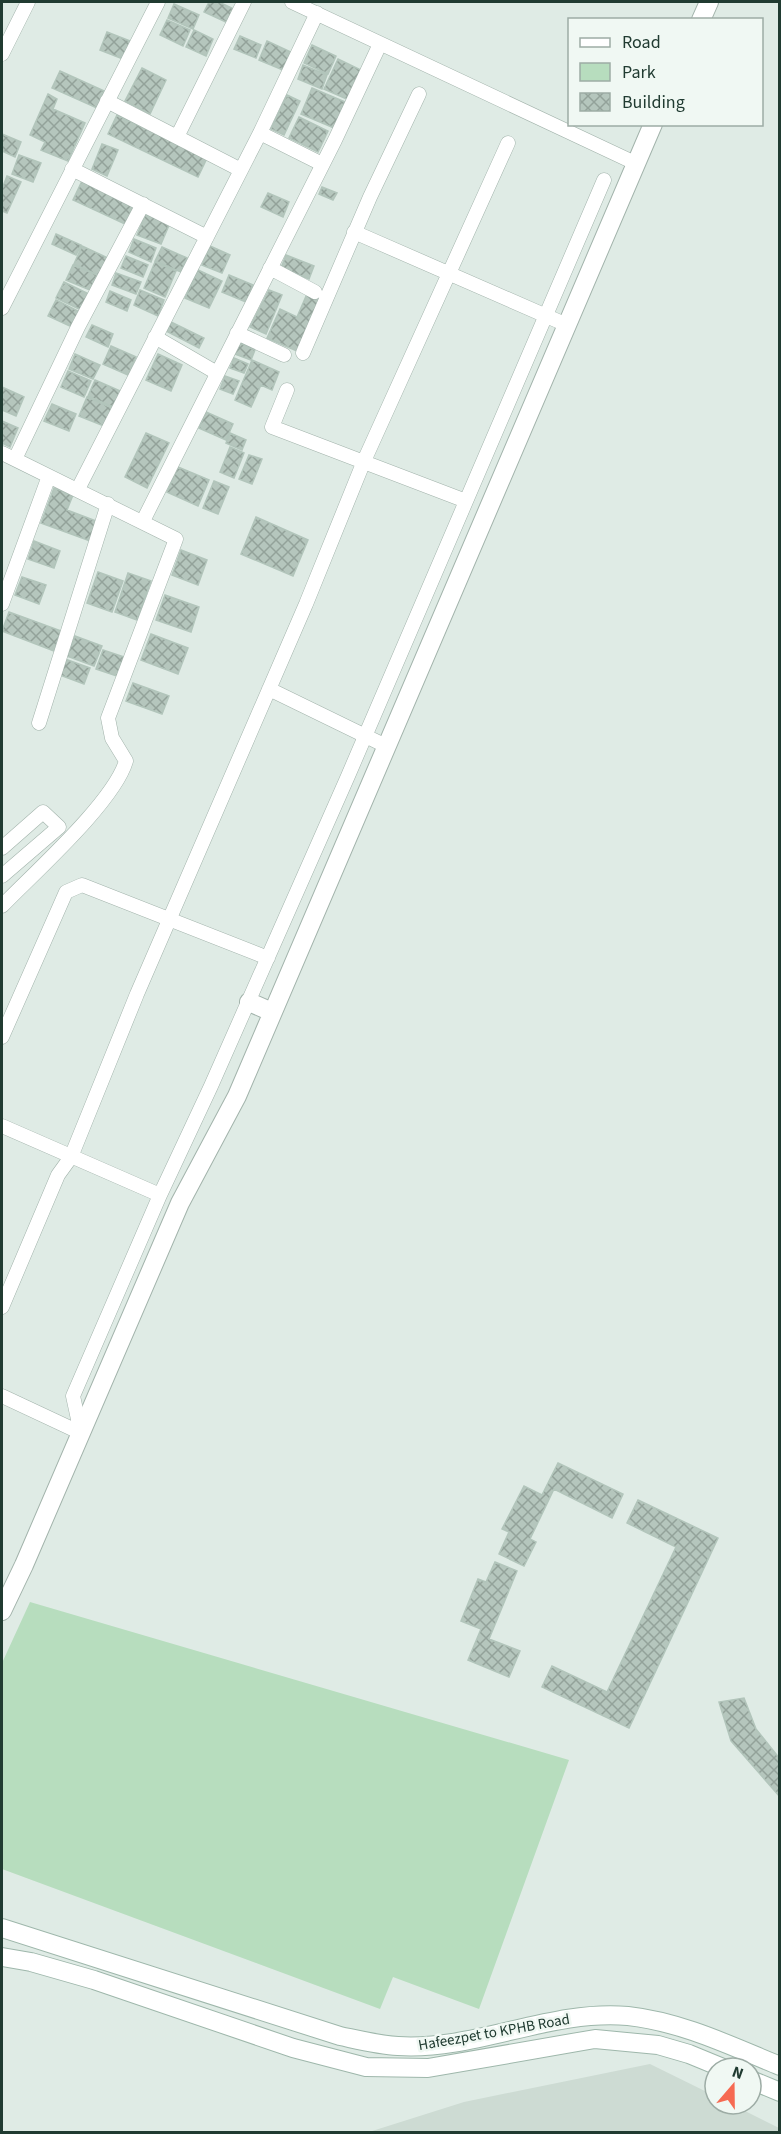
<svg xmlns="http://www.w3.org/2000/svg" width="781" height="2134" font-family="'Source Sans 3',sans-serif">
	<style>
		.built { fill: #cddbd3 }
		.green { fill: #b7ddbe }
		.building { fill: url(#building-cross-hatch); stroke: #b2c5bb; stroke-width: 1.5 }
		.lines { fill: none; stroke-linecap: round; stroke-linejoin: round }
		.minor-casing { stroke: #a2b3ab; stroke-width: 15 }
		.tertiary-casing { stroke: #a2b3ab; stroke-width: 20 }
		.secondary-casing { stroke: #9eb7ab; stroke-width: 20 }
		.minor { stroke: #fff; stroke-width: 14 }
		.tertiary { stroke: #fff; stroke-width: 18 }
		.secondary { stroke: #fff; stroke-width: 18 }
		.labels { text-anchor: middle; stroke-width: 5; stroke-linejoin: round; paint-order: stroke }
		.street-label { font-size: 15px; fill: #203b31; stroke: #f0f8f3 }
	</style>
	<defs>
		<pattern id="building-cross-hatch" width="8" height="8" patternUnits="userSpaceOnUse" patternTransform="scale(1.5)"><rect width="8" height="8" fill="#b5c6bd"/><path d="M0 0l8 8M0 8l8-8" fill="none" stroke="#93a29a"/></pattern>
	</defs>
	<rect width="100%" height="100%" fill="#dfebe5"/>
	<!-- built -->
	<path class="built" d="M650,2064L715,2096V2104H731L779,2128V2132H369L464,2102Z"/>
	<!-- green -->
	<path class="green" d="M30,1602L569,1760L479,2009L393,1977L380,2009L2,1869V1663Z"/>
	<!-- building -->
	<path class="building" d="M209,2H219L234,9L228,23L204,12Z
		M174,4L199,15L193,29L168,18Z
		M167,20L190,30L183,46L160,35Z
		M194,30L213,39L206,56L186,47Z
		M107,32L130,41L123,59L100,50Z
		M240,36L261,45L256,58L234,49Z
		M267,41L291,52L283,70L259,60Z
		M312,45L336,56L328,74L304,63Z
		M338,59L363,71L349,100L324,89Z
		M303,65L327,75L322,89L298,79Z
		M142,68L166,80L150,114L125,101Z
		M60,71L104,91L97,108L52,88Z
		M312,88L345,102L334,128L301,114Z
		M48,94L57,99L53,109L85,123L68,161L41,150L45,142L30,135Z
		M287,95L300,101L284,135L271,129Z
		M117,115L207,158L198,177L108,134Z
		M299,117L328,131L318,152L289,138Z
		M2,134L21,142L15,157L2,151Z
		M102,144L118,150L107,176L92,169Z
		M19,155L41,163L33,182L12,174Z
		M7,176L21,182L7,213L2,211V189Z
		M82,181L134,206L125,224L73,200Z
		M322,187L337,193L333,200L319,194Z
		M268,193L289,202L283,217L261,207Z
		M146,213L170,223L161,244L137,235Z
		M56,234L81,245L76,255L52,244Z
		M134,239L156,248L151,262L129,252Z
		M82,246L108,258L100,276L74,264Z
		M210,246L230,255L222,273L202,265Z
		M162,247L187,258L181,272L155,261Z
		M286,255L314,266L309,279L281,268Z
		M126,256L148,265L143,277L121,268Z
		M155,262L176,271L165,297L144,288Z
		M73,265L97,275L90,290L66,280Z
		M198,270L222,281L209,308L185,298Z
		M116,273L141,282L136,294L112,285Z
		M229,275L253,285L246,302L222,292Z
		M64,282L89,294L81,310L56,298Z
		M140,290L164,300L158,316L134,305Z
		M269,290L282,295L266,334L250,327Z
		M110,291L131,300L127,311L106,302Z
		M307,294L320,299L297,351L267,338L280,309L297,317Z
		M56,300L80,312L72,327L48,316Z
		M171,322L204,338L199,348L166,331Z
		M92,325L113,334L108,347L86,337Z
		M240,343L255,350L251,360L235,354Z
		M111,346L136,357L128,375L103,364Z
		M75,354L100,365L93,379L69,369Z
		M158,354L182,365L171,391L146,380Z
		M234,358L248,364L244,373L230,368Z
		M252,360L279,372L272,390L261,385L251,407L235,400Z
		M68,371L91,381L84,397L61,387Z
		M225,376L239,381L233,394L220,389Z
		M95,380L120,391L113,407L88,396Z
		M2,387L24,397L16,416L2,410Z
		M87,397L112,408L104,426L79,416Z
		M52,404L76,414L69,431L44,421Z
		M206,412L233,424L226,440L199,428Z
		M2,421L18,428L10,447L2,443Z
		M146,433L169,443L147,488L125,477Z
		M230,433L246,440L242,450L226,443Z
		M230,447L244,453L234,478L220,472Z
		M249,455L262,459L252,484L239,479Z
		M178,467L209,480L198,506L167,492Z
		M214,481L229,487L218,514L203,508Z
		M54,488L73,495L67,510L96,521L93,530L97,531L93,542L41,523Z
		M256,517L308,540L293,576L241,554Z
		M34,541L60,551L54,568L28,559Z
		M181,550L207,560L198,585L172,575Z
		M98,572L123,581L112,612L87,603Z
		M128,573L151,581L137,620L115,612Z
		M22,577L46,585L39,604L15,595Z
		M165,595L199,607L191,632L156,620Z
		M9,612L61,631L54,651L2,631Z
		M151,634L188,648L178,674L141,660Z
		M75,636L102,646L94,666L67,656Z
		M103,650L127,658L120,677L96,669Z
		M65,659L90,668L84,684L60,675Z
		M133,683L169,696L162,714L126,701Z
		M558,1463L623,1494L612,1518L554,1489L530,1539L536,1542L524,1566L499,1554L509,1532L502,1529L524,1486L542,1495Z
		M638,1500L718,1538L629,1728L542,1687L552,1666L607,1692L676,1547L627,1523Z
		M495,1562L517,1571L489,1639L520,1651L509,1677L468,1660L481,1629L461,1621L478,1579L486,1582Z
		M744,1698L756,1729L780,1759V1797L731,1741L719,1702Z"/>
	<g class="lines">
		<defs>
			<path id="minor" d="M292,2L635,163
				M2,54L28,2
				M107,101L241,170
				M260,133L322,164
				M177,137L244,2
				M72,169L207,237
				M354,232L567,325
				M270,268L315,292
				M2,308L158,2
				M237,333L284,355
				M155,337L217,373
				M303,353L370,197L419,94
				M287,390L272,427L466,501
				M2,453L176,539L108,718L112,738L126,761C114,802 34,873 2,906
				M15,459L78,327L143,204
				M78,489L260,133L317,13
				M143,521L335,140L380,44
				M2,604L49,476
				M269,689L386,746
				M39,723L108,504
				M2,848L43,812L59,827L2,876
				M2,1037L66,892L82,885L268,958
				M2,1126L160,1195
				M2,1307L58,1175L71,1157L137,994L306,604L364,461L508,143
				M2,1396L81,1433
				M81,1433L73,1396L160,1195L211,1086L348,776L604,180"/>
			<path id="tertiary" d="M701,20L709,2
				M249,1002L272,1012
				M2,1611L24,1565L180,1203L237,1096L653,124"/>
			<path id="secondary" d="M2,1928L340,2036C359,2040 379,2045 398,2046C476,2051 550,2009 628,2016C682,2022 731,2046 780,2066
				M2,1957L31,1962L94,1980L293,2048L366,2067L428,2068L595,2039L658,2045L689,2054L723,2068
				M751,2080L780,2092"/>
		</defs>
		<!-- minor casing -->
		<use href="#minor" class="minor-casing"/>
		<!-- tertiary casing -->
		<use href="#tertiary" class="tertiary-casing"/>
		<!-- secondary casing -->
		<use href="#secondary" class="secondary-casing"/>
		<!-- minor -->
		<use href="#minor" class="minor"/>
		<!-- tertiary -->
		<use href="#tertiary" class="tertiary"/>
		<!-- secondary -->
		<use href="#secondary" class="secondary"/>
	</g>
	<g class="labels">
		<!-- street labels -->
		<g class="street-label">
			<text transform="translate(494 2032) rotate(-10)" y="5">Hafeezpet to KPHB Road</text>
		</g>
	</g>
	<!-- border -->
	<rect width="781" height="2134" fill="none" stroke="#203b31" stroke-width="6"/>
	<!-- legend -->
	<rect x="568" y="18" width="195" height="108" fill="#f0f8f3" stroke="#9daca5" stroke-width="1.5"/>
	<rect x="580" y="38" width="30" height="9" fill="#ffffff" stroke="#9daca5" stroke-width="1.5"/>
	<text x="622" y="48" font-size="18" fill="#203b31">Road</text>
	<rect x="580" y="63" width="30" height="18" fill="#b7ddbe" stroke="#9daca5" stroke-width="1.5"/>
	<text x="622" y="78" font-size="18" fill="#203b31">Park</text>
	<rect x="580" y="93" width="30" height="18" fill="url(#building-cross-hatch)" stroke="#9daca5" stroke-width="1.5"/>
	<text x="622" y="108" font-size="18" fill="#203b31">Building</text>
	<!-- north arrow -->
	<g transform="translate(733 2086) rotate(20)"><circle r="28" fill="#f0f8f3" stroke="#9daca5" stroke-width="1.5"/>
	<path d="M0-4.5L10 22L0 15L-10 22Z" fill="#f66a52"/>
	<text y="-9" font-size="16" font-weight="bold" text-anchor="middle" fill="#203b31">N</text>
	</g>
</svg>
